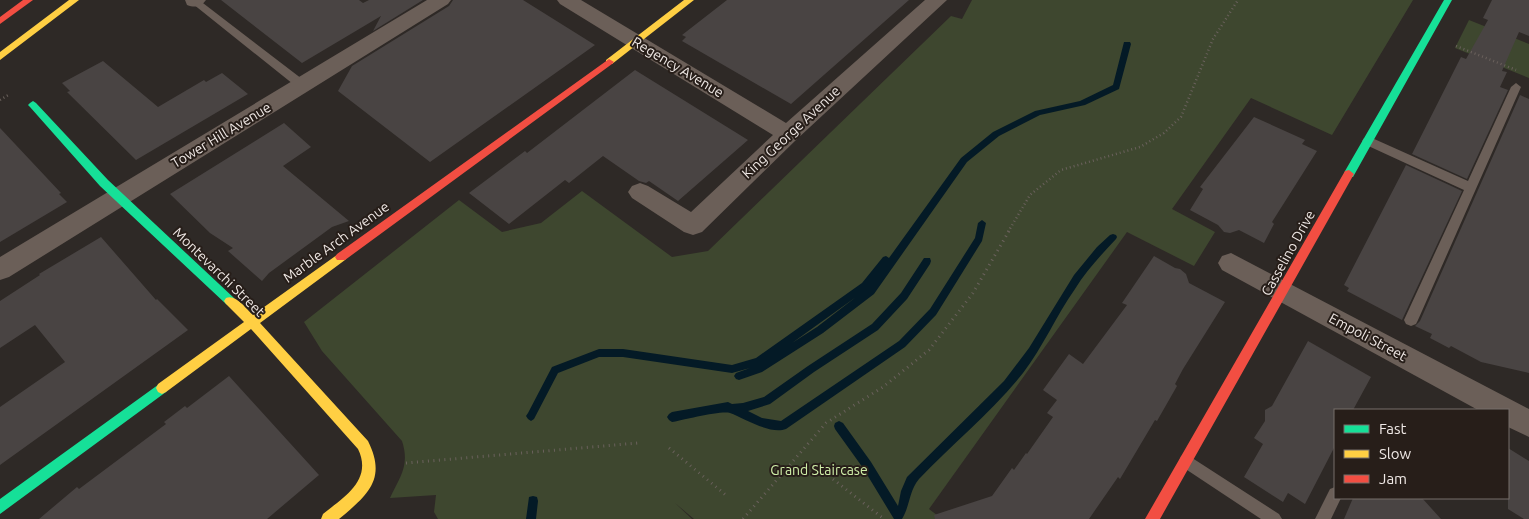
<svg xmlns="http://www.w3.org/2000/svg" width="1529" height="519" font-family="Ubuntu,sans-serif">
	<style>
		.green { fill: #3e472f }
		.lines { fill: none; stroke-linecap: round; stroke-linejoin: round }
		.stream { fill: #041a26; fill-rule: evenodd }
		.building { fill: #494443 }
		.path-far1 { stroke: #6a615c; stroke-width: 2.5; stroke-dasharray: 1 3; stroke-linecap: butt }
		.path { stroke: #6a615c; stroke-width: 3; stroke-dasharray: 1 4.5; stroke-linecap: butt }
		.lane { fill: #6b5f58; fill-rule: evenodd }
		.street { fill: #6b5f58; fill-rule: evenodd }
		.fast { fill: #16e098; fill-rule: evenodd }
		.slow { fill: #ffcf43; fill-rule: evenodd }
		.jam { fill: #f24e42; fill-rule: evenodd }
		.labels { text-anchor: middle; stroke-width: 4; stroke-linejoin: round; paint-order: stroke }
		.street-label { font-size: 14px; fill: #efe8e5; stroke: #271e19 }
		.park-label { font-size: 14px; fill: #d0efa9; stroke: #271e19 }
	</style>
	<rect width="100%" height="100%" fill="#2e2926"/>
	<!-- green -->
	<path class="green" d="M972,0H1413L1332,135L1251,98L1172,209L1215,232L1194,266L1127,232L929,509L942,519H694L675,503L692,519H438L434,512L436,495L390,498C400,476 410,466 402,441L322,351L304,322L459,200L502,232L541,223L582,191L672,257L708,251L951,16L962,19Z
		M1469,20L1529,44V78L1455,48Z"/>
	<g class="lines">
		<!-- stream -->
		<path class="stream" d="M1124,42H1130L1131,44L1119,89L1085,105L1040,115L999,136L967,162L874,294L823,333L762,372L739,380L736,379L734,376L736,373L750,368L732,373L623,357H599L558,373L534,419L531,421L528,419L526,416L528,413L552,367L599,349H623L732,365L756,358L862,283L883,257L886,256L889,258L961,158L993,132L1035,111L1080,101L1113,85ZM856,297L817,327L792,343Z
			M982,220L986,223L982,241L936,315L905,347L786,429C770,435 744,418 730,413C722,410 683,420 672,422L669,420L667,417L669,414L672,412L728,402L732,404L743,403L764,397L808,366L872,324L901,293L924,258H930L931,261L930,264L907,299L878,330L814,372L770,404L748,411L762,418L781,421L899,341L930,309L975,238L978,223Z
			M1113,234L1116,235L1117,237L1116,239C1101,255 1086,271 1075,289C1056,316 1043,347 1023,373C992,412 953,443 919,479C909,491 910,506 902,519H894L863,468L835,429L834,426L835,423L839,421L843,423L871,462L898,506L901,491L907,477L1004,381L1029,348L1074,275L1097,247L1110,235Z
			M533,496L537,497L538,501L536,519H526L529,497Z"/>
	</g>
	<!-- building -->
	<path class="building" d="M221,0H359L363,3L369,0H423L373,31L381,16L302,63Z
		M453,0H523L595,45L430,162L338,91L352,66L449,6Z
		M727,0H909L791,104L682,41L686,37L682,35Z
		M1492,0H1529V36L1519,32L1502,71L1507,72L1500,87L1508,90L1467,179L1412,154L1461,57L1466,59L1488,20L1483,18Z
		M103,61L158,107L204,80L206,82L222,73L248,94L136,160L67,92L70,91L62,83Z
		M635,70L748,140L678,201L649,181L646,183L639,181L603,156L569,183L565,180L509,224L469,193L525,151L527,153Z
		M1520,95L1529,99V373L1481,362L1451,346L1449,348L1430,338L1432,334L1415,326L1420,321Z
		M1254,117L1305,140L1302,144L1317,151L1272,222L1274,224L1264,243L1239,230L1230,233L1224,232L1218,225L1190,210L1203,189L1200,187Z
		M284,123L311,147L283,166L349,221L332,227L269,273L262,281L228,251L233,248L210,233L170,194Z
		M0,128L61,193L59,194L67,202L0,242Z
		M1406,165L1462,191L1402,320L1347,291L1349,288L1344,285Z
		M101,237L156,300L157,299L188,330L0,465V407L65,362L35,325L0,348V301L40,275L39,274Z
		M1154,256L1175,268L1180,269L1186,274L1189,283L1225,302L1183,369L1175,384L1177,386L1157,421L1155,420L1120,479L1118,477L1089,519H935L934,515L992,496L1012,468L1014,470L1026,453L1027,454L1053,417L1047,413L1057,400L1043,390L1069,354L1083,364L1127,305L1122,303Z
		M1308,341L1371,377L1353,410H1335V446L1305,504L1288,493L1283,502L1244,477L1263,444L1254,438L1265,421V410L1272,406Z
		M229,376L319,475L267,519H39L77,487L79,489L166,424L164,422L185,406L187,408Z
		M1508,448L1529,461V519H1524L1508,509Z
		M1353,498H1422L1441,519H1344Z"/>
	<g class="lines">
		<!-- path-far1 -->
		<path class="path-far1" d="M1456,46L1516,70
			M0,100L10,94
			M1008,232L1030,195L1061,170L1140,147L1164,133L1181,117L1213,39L1238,0"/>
		<!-- path -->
		<path class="path" d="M669,448L727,496
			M406,463L638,443
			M820,469L884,519
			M743,519L826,423L883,387L929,350L973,293L1009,231"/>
		<!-- lane -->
		<path class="lane" d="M188,0H199L306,82L307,85L306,88H298Z
			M1516,83L1521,87L1418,320L1416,324L1411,326L1406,324L1404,320L1464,190L1364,144L1362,141L1364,138H1372L1468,181L1511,87Z
			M1186,454L1279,514L1282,519H1261L1181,466L1179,461L1181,456Z
			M1335,487V498H1341L1331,519H1315L1330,489Z"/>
		<!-- street -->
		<path class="street" d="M185,0H206C201,7 195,8 187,5Z
			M427,0H451L448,4L9,277L0,280V257Z
			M557,0H581L786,123L925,0H947L796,140L702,232L693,235L684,232L632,198L628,192L632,186L640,183L648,186L691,212L773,135L560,4Z
			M1231,253L1529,409V437L1508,427V410H1478L1222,270L1218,263L1222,256Z"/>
		<!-- fast -->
		<path class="fast" d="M1444,0H1452L1353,177H1345L1344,174L1345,171Z
			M33,101L36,103L108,180L234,298L236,301L234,304L230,306L226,304L100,186L30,107L28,105L30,103Z
			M162,382L166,384L168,388L166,392L0,514V499Z"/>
		<!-- slow -->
		<path class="slow" d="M69,0H79L0,60V52Z
			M684,0H694L612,64H606V60Z
			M341,252L345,254L347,257L345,260L260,323L368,441C387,479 368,495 339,519H321L323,514C344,497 373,480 358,449L251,329L166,392L162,394L158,392L156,388L158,384L244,322L226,304L224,301L226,298C236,294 246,309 253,315Z"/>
		<!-- jam -->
		<path class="jam" d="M23,0H33L0,24V17Z
			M609,59L614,62L612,64L345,260H337L335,257L337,254Z
			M1349,170L1354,174L1160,519H1145L1345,171Z"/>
	</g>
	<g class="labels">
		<!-- street labels -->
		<g class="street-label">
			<text transform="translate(678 67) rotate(31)" y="5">Regency Avenue</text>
			<text transform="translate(791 132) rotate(-43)" y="5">King George Avenue</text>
			<text transform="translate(221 135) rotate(-31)" y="5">Tower Hill Avenue</text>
			<text transform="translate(336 242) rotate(-36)" y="5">Marble Arch Avenue</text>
			<text transform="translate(1288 253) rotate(-61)" y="5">Casselino Drive</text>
			<text transform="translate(219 272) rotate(44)" y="5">Montevarchi Street</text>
			<text transform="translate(1368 337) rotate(28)" y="5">Empoli Street</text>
		</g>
		<!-- park labels -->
		<g class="park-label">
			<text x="819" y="475">Grand Staircase</text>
		</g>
	</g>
	<!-- legend -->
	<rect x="1334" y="409" width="175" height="90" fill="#271e19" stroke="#776f6b"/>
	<rect x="1344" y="425" width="25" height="8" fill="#16e098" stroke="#776f6b"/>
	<text x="1379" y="434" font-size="15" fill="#efe8e5">Fast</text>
	<rect x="1344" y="450" width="25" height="8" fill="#ffcf43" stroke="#776f6b"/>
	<text x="1379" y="459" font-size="15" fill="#efe8e5">Slow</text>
	<rect x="1344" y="475" width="25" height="8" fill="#f24e42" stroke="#776f6b"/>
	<text x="1379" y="484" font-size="15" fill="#efe8e5">Jam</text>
</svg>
